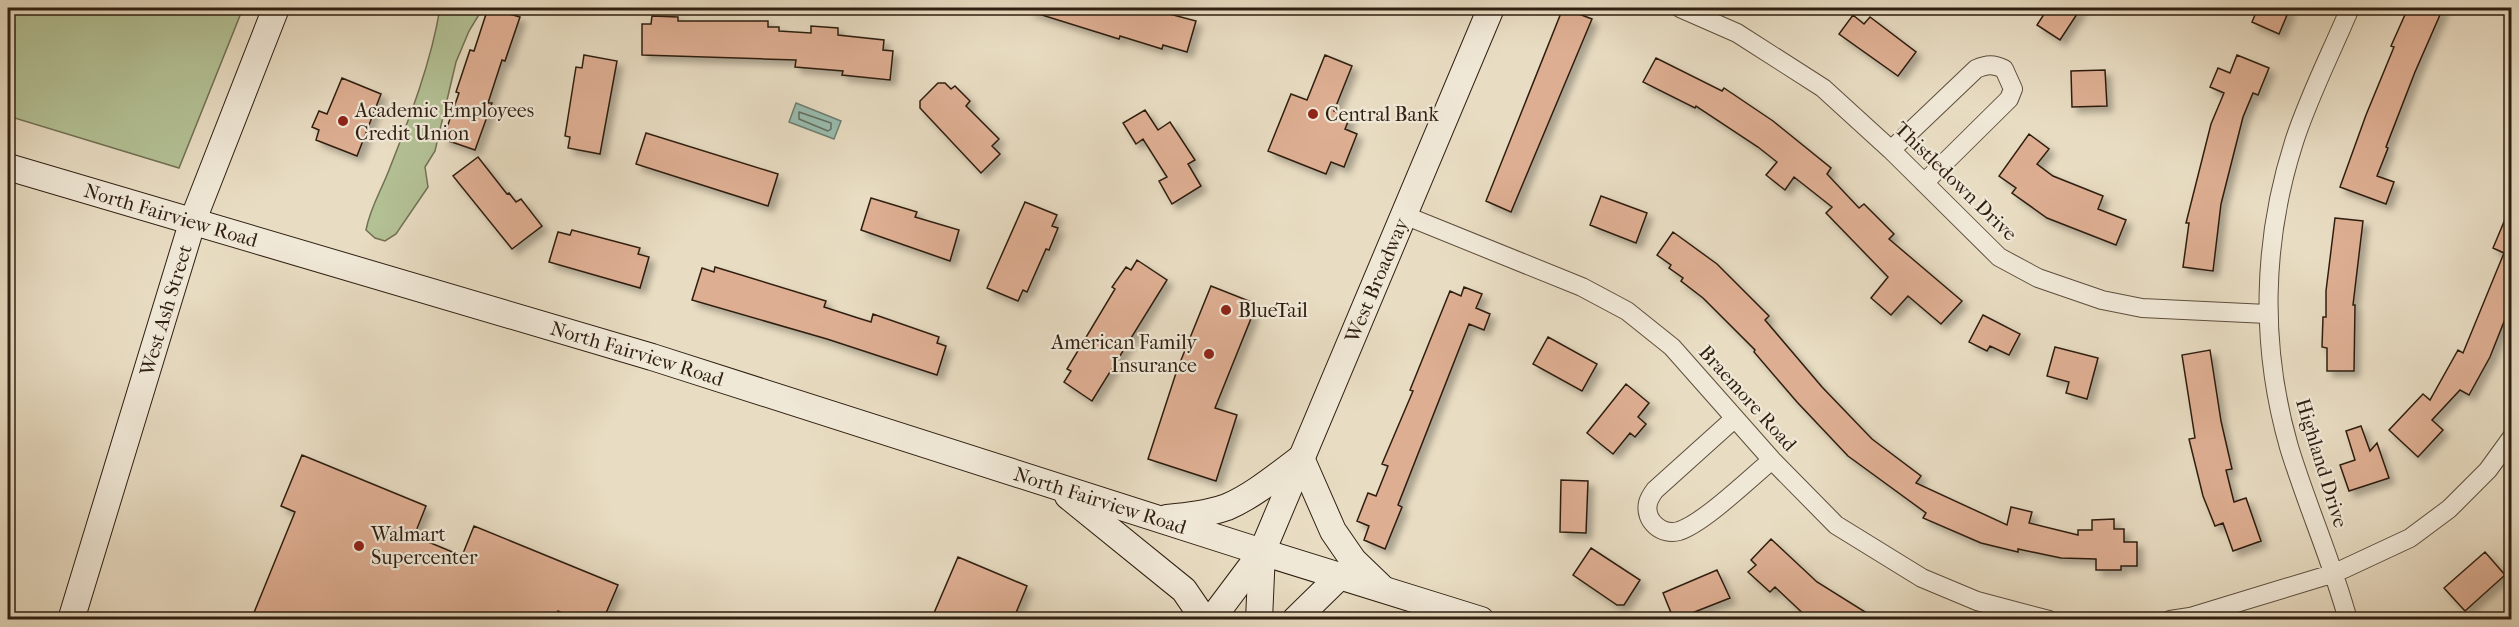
<svg xmlns="http://www.w3.org/2000/svg" width="2519" height="627" font-family="'IM FELL French Canon',serif">
	<style>
		.green { fill: #b3c195; stroke: #717053; stroke-width: 1.5 }
		.water { fill: #98bcae; stroke: #6e7d6f; stroke-width: 1.5 }
		.lines { fill: none; stroke-linecap: round; stroke-linejoin: round }
		.shore { stroke: #646e60; stroke-width: 1.5 }
		.building { fill: #deae92; stroke: #2f1f11; stroke-width: 1.5; filter: url(#shadow) }
		.street-casing { stroke: #5d4e3d; stroke-width: 20 }
		.secondary-casing { stroke: #2f1f11; stroke-width: 28 }
		.street { stroke: #f0e8d7; stroke-width: 18 }
		.secondary { stroke: #f0e8d7; stroke-width: 26 }
		.poi-dot { fill: #8f2418; stroke: #f0e8d7; stroke-width: 2 }
		.labels { text-anchor: middle; stroke-width: 4.5; stroke-linejoin: round; paint-order: stroke }
		.poi-label { font-size: 20px; fill: #2f1f11; stroke: #f0e8d7; text-anchor: start }
		.street-label { font-size: 20px; fill: #2f1f11; stroke: #f0e8d7 }
	</style>
	<defs>
		<filter id="shadow"><feDropShadow dx="5.5" dy="5.5" stdDeviation="3" flood-color="#0004"/></filter>
	</defs>
	<rect width="100%" height="100%" fill="#e8dcc2"/>
	<filter id="stains"><feTurbulence type="fractalNoise" baseFrequency=".00333" numOctaves="4"/><feColorMatrix values="0 0 0 0 .2 0 0 0 0 .09 0 0 0 0 .02 0 0 0 .5 -.17"/></filter>
	<radialGradient id="worn" r=".72"><stop offset=".6" stop-color="#630" stop-opacity="0"/><stop offset="1" stop-color="#630" stop-opacity=".3"/></radialGradient>
	<!-- green -->
	<path class="green" d="M8,8H243L179,168L8,116Z
		M440,8H483L469,31L456,62L435,151L425,167L428,187L396,234L385,241L375,238L366,230C370,208 381,191 389,170C410,117 431,63 440,8Z"/>
	<!-- water -->
	<path class="water" d="M796,103L841,121L834,139L789,122Z"/>
	<g class="lines">
		<!-- shore -->
		<path class="shore" d="M799,112L831,123V129L828,131L799,119Z"/>
	</g>
	<!-- building -->
	<path class="building" d="M488,8L520,17L505,61L502,60L488,103H492L475,150L443,139L459,93L456,92L470,50L474,51Z
		M1029,8H1147L1196,21L1187,52L1163,45L1162,49L1120,36L1119,39L1029,11Z
		M1563,8L1592,19L1511,212L1486,201Z
		M2048,8H2081L2060,40L2037,25Z
		M2258,8H2290L2279,34L2252,22Z
		M2408,8H2443L2415,72L2386,147L2388,148L2377,176L2394,182L2386,204L2340,187L2366,115L2394,47L2391,46Z
		M1853,15L1864,24L1870,17L1916,52L1898,76L1839,34Z
		M652,16L678,17V21H768V27H779V31L811,33V26L838,28V35L884,40L883,50L893,51L890,80L842,75L843,71L795,67L796,60L642,55V24H651Z
		M584,55L617,61L600,154L568,148L570,137L565,136L576,67L582,68Z
		M1325,55L1352,66L1334,111L1350,117L1345,129L1357,134L1344,167L1331,162L1326,174L1268,151L1291,94L1307,100Z
		M2237,55L2269,68L2258,95L2253,93L2243,117L2221,204L2213,271L2183,267L2189,223H2186L2211,124L2224,93L2210,87L2218,68L2230,73Z
		M1656,58L1722,91L1724,88L1773,121L1831,168L1827,174L1859,208L1864,204L1894,234L1889,239L1962,301L1941,324L1908,296L1891,315L1871,298L1888,277L1826,213L1832,207L1794,177L1785,190L1766,175L1777,162L1758,147L1696,106L1695,108L1643,82Z
		M2105,70L2107,106L2072,107L2071,71Z
		M342,78L381,94L357,156L316,140L319,130L312,127L319,111L327,114Z
		M938,83H945L951,89L955,86L970,101L966,106L999,139L992,146L1000,154L981,173L920,108V101Z
		M1145,110L1158,130L1170,122L1195,160L1188,164L1201,186L1172,204L1159,181L1167,177L1143,139L1136,144L1123,123Z
		M646,133L778,174L768,206L636,164Z
		M2029,134L2049,149L2037,164L2053,176L2103,196L2098,209L2126,220L2116,245L2047,218L2012,193L2016,188L1999,176Z
		M478,157L507,194L509,193L516,202L521,199L542,226L512,249L453,176Z
		M1601,196L1647,213L1636,243L1590,225Z
		M871,198L917,212L915,217L959,230L950,261L861,230Z
		M1025,202L1057,215L1052,226L1058,228L1049,250L1046,249L1027,292L1023,290L1018,301L987,288Z
		M2511,205V304L2490,357L2469,395L2460,390L2432,420L2443,430L2418,457L2389,430L2423,394L2430,400L2458,350L2463,353L2504,253L2493,248Z
		M2335,218L2363,221L2353,305H2355L2354,371H2327V348L2322,347L2323,317H2326V291Z
		M572,230L640,248L638,254L649,257L640,288L549,262L558,232L570,235Z
		M1673,232L1717,264L1769,316L1765,320L1822,387L1872,439L1921,476L1916,483L2007,525L2011,507L2032,512L2029,523L2078,535V530H2092V520L2114,519V529H2124V542H2137V566H2121V570H2096V559L2061,558L2018,549V552L1981,543L1923,518L1926,513L1848,456L1797,402L1754,352L1755,350L1703,298L1681,281L1683,278L1669,268L1671,265L1657,255Z
		M1137,260L1167,280L1092,401L1064,382L1071,371L1067,369L1115,289L1112,287L1126,267L1131,270Z
		M715,267L826,301L824,307L858,318L871,322L873,314L939,337L937,343L946,346L937,375L827,339L692,300L702,268L714,272Z
		M1211,286L1249,301L1247,303L1253,306L1250,315L1252,316L1215,408L1237,415L1216,481L1148,459L1177,370Z
		M1464,287L1482,294L1476,308L1490,314L1484,330L1469,324L1398,505L1402,507L1385,549L1364,540L1369,526L1357,521L1368,493L1376,496L1388,466L1382,464L1413,391L1410,390L1450,291L1461,296Z
		M1983,315L2020,334L2009,355L1990,346L1987,351L1969,342Z
		M1548,337L1597,364L1582,391L1533,364Z
		M2055,347L2098,358L2087,399L2066,393L2069,382L2047,376Z
		M2210,350L2221,421L2232,469L2226,470L2234,502L2246,498L2261,541L2233,551L2223,523L2215,526L2203,496L2189,439L2195,438L2182,355Z
		M1626,384L1649,403L1638,417L1646,424L1635,437L1630,433L1613,454L1587,433Z
		M2361,426L2370,451L2377,443L2389,478L2349,491L2340,465L2355,460L2346,431Z
		M302,455L426,506L414,536L462,556L474,526L618,585L603,620H578L558,611L555,620H251L295,512L281,506Z
		M1561,480L1588,481L1586,533L1560,532Z
		M1771,539L1817,582L1878,620H1810L1775,587L1770,592L1748,572L1756,565L1751,560Z
		M1591,548L1640,580L1624,605H1617L1573,575Z
		M2485,552L2505,575L2465,611L2444,588Z
		M958,557L1027,586L1013,620H931Z
		M1717,570L1730,598L1674,620L1663,593Z"/>
	<g class="lines">
		<defs>
			<path id="street" d="M1680,8L1737,33L1823,88L1891,150L1999,257L2038,278L2102,300L2142,308L2267,314
				M1891,150L1976,69C1987,64 1994,64 2004,69L2013,89L2009,99L1924,183
				M1404,215L1582,287L1627,311L1672,347L1772,460L1836,525L1922,578L1977,601L2049,620
				M1735,418L1655,490C1652,494 1649,499 1648,503C1644,521 1662,536 1679,531C1704,523 1750,478 1772,460
				M2170,620L2190,617L2335,573L2410,538L2449,509L2488,470L2512,437
				M2348,620C2332,561 2307,506 2289,447C2260,346 2262,242 2294,142C2308,98 2332,51 2350,8"/>
			<g id="secondary">
				<path id="s1" d="M8,167L652,357L1262,552L1481,620"/>
				<path d="M1068,496L1184,590L1197,609L1202,620"/>
				<path d="M1167,518C1187,516 1207,514 1227,507C1253,496 1278,475 1301,458L1333,531L1353,560L1380,586"/>
				<path id="s2" d="M71,620L193,220L276,8"/>
				<path id="s3" d="M1211,620L1262,552L1491,8"/>
				<path d="M1259,620L1262,552"/>
				<path d="M1295,620L1340,576"/>
			</g>
		</defs>
		<!-- street casing -->
		<use href="#street" class="street-casing"/>
		<!-- secondary casing -->
		<use href="#secondary" class="secondary-casing"/>
		<!-- street -->
		<use href="#street" class="street"/>
		<!-- secondary -->
		<use href="#secondary" class="secondary"/>
	</g>
	<!-- markers -->
	<g class="poi-dot">
		<circle cx="1313" cy="114" r="6"/>
		<circle cx="343" cy="121" r="6"/>
		<circle cx="1226" cy="310" r="6"/>
		<circle cx="1209" cy="354" r="6"/>
		<circle cx="359" cy="546" r="6"/>
	</g>
	<g class="labels">
		<!-- poi labels -->
		<g class="poi-label">
			<text x="355" y="117">Academic Employees<tspan x="355" dy="23">Credit Union</tspan></text>
			<text x="1325" y="121">Central Bank</text>
			<text x="1238" y="317">BlueTail</text>
			<text x="1197" y="349" text-anchor="end">American Family<tspan x="1197" dy="23">Insurance</tspan></text>
			<text x="371" y="541">Walmart<tspan x="371" dy="23">Supercenter</tspan></text>
		</g>
		<!-- street labels -->
		<g class="street-label">
			<text transform="translate(1956 181) rotate(44)" y="7">Thistledown Drive</text>
			<text dy="7" stroke="none"><textPath href="#s1" startOffset="170">North Fairview Road</textPath></text>
			<text dy="7" stroke="none"><textPath href="#s3" startOffset="380">West Broadway</textPath></text>
			<text dy="7" stroke="none"><textPath href="#s2" startOffset="324">West Ash Street</textPath></text>
			<text dy="7" stroke="none"><textPath href="#s1" startOffset="656">North Fairview Road</textPath></text>
			<text transform="translate(1748 398) rotate(48)" y="7">Braemore Road</text>
			<text transform="translate(2322 463) rotate(73)" y="7">Highland Drive</text>
			<text dy="7" stroke="none"><textPath href="#s1" startOffset="1142">North Fairview Road</textPath></text>
		</g>
	</g>
	<!-- margin -->
	<rect width="2519" height="627" fill="none" stroke="#e8dcc2" stroke-width="30"/>
	<rect x="9" y="9" width="2501" height="609" fill="none" stroke="#2f1f11" stroke-width="3"/>
	<rect x="15" y="15" width="2489" height="597" fill="none" stroke="#2f1f11" stroke-width="1.5"/>
	<rect width="100%" height="100%" filter="url(#stains)"/>
	<rect width="100%" height="100%" fill="url(#worn)"/>
</svg>
